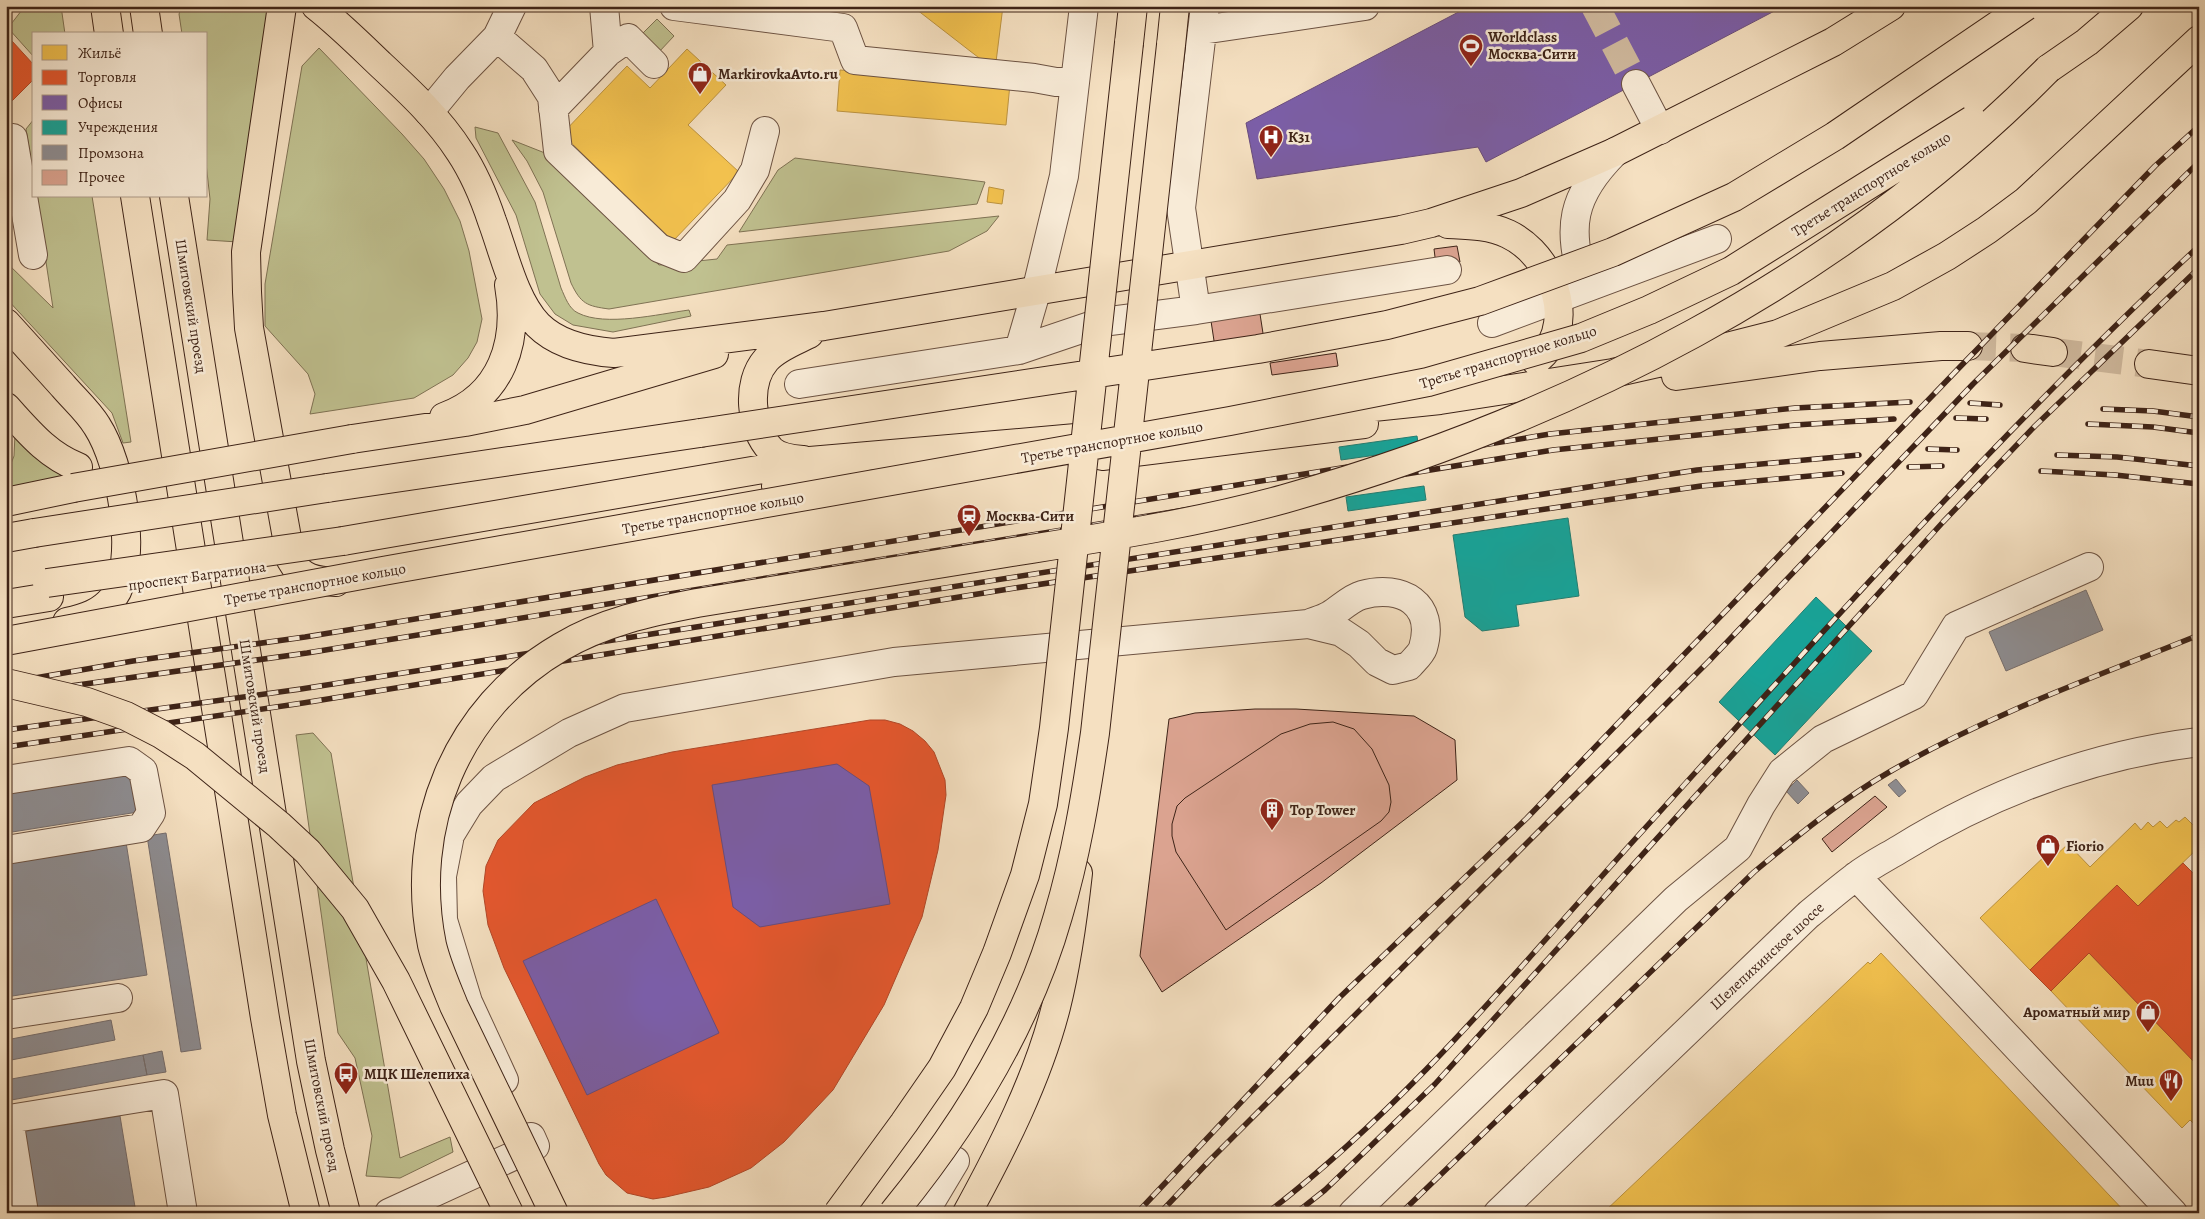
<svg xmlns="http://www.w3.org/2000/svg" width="2205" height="1219" font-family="Alegreya,serif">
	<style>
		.green { fill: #c0c190; stroke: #7f7254 }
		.homes { fill: #f2c14e; stroke: #bc923e }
		.shops { fill: #e4572e; stroke: #b24727 }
		.offices { fill: #7b5ea7; stroke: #694c7c }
		.public { fill: #17a398; stroke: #237d71 }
		.industry { fill: #8d8d92; stroke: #756d6d }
		.building { fill: #dba390; stroke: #3e2317 }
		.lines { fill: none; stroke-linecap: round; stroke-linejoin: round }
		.minor-tunnel { stroke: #d0ba9f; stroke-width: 28; stroke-dasharray: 28 14; stroke-linecap: butt }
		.major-tunnel { stroke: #d0ba9f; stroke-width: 28; stroke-dasharray: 28 14; stroke-linecap: butt }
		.minor-casing { stroke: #6c5242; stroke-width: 30 }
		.major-casing { stroke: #3e2317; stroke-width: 30 }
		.minor { stroke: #f8ebd7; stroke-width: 28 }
		.major { stroke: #f5e0c1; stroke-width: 28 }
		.rail-casing { stroke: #3e2317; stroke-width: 5.5 }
		.rail { stroke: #f8ebd7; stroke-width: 4; stroke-dasharray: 11; stroke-linecap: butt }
		.major-bridge-casing { stroke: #3e2317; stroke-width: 30; stroke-linecap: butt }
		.major-bridge { stroke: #f5e0c1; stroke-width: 28 }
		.labels { text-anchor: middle; stroke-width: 5; stroke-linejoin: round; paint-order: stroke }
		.poi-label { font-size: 15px; font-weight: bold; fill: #3e2317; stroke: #f8ebd7; text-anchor: start }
		.street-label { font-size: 15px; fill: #3e2317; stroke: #f8ebd7 }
	</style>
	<rect width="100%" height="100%" fill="#f5e0c1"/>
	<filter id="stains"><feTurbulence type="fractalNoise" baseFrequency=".004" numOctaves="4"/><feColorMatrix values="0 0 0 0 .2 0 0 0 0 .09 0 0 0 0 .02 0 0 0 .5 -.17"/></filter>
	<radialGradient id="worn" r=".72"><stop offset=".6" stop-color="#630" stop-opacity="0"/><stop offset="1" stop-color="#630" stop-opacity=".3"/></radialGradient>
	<!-- green -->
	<path class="green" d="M25,6H61L65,34H34V57L8,28Z
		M182,6H268L238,242L207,240L210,199L206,163V34H182L179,14Z
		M657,19L674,36L658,53L640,36Z
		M319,48L402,134L424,159L444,189L460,221L469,251L482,319L477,342L468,358L453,375L414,398L310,414L315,394L308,374L265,326V284L302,66Z
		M34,119V179L26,129Z
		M475,127L498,133L535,202L561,288C565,297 569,309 578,313C605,327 659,314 689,310L691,316L613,332L573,325L555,314L540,294L516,215L476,138Z
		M512,140L550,155L556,168L659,265L717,259L727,245L999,216L987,231L949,251L609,309C587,306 581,304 571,283L543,192L527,161Z
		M795,158L985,182L977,204L739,232L778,170Z
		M36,196H92L131,442L123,443L112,413L6,298V262L53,308Z
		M15,434L69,477L6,494V476L14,456Z
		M313,733L331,753L400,1158L450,1137L453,1152L400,1178L366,1176L372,1136L355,1058L338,1033L296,735Z"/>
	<!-- homes -->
	<path class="homes" d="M707,6H840L839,21Z
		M912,6H1003L995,70L970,51Z
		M687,49L726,85L688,125L739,172L673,241L562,134L627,66L650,88Z
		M840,70L1010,84L1006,125L837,111Z
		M989,187L1004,190L1002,204L987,202Z
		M2185,817L2199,831V847L2138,906L2117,885L2030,970L1980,918L2049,852L2054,857L2068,844L2090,867L2135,823L2141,830L2148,822L2153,827L2160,821L2167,828L2176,820L2179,822Z
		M1881,953L2126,1213H1603L1868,962L1870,964Z
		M2089,953L2199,1067V1129L2190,1120L2182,1128L2051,991Z"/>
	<!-- shops -->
	<path class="shops" d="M12,41L34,65V79L6,107V47Z
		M870,720H885L900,724L913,731L925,741L934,752L945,780L946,795L938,850L922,917L884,1005L833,1090L784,1142L751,1168L709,1187L666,1197L653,1199L627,1193L606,1175L599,1164L504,968L488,925L483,891L486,866L498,840L534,803L585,777L617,765L672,752Z
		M2183,863L2199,879V1067L2089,953L2051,991L2030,970L2117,885L2138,906Z"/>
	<!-- offices -->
	<path class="offices" d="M1470,6H1784L1486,162L1478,147L1257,179L1246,123Z
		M837,764L869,786L890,904L760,927L733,907L712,785Z
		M656,899L719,1033L587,1095L523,961Z"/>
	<!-- public -->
	<path class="public" d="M1417,436L1419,449L1341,460L1339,447Z
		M1424,486L1426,500L1348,511L1346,497Z
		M1568,518L1579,596L1516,605L1519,626L1482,631L1465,617L1453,535Z
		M1816,597L1872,651L1775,755L1719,702Z"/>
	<!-- industry -->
	<path class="industry" d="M6,6H14L6,15Z
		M2086,590L2103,630L2006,671L1989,632Z
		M131,773L138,812L6,833V792Z
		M1896,779L1906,791L1899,797L1888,785Z
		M1797,780L1809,793L1798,804L1786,791Z
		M166,833L201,1049L181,1052L147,836Z
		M126,842L147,975L6,997V861Z
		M111,1020L115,1040L6,1061V1040Z
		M162,1051L166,1072L147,1075L143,1055Z
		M143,1055L147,1075L6,1101V1080Z
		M120,1116L136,1213H35L21,1132Z"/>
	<!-- building -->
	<path class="building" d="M1457,246L1460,262L1436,265L1434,249Z
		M1260,314L1267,359L1218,367L1211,321Z
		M1336,353L1338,366L1272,375L1270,363Z
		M1255,709H1296L1414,716L1455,740L1457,780L1321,883L1162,992L1140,956L1169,719L1195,713Z
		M1333,722L1354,729L1372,749L1389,785L1391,802L1389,812L1381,821L1226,930L1176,852L1172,836V824L1177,806L1185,798L1281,734L1310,724Z
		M1875,796L1887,807L1832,852L1822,839Z"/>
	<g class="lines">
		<!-- minor-tunnel -->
		<path class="minor-tunnel" d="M1595,6L1636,84"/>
		<!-- major-tunnel -->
		<path class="major-tunnel" d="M1968,346L2025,348
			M2053,352L2149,364"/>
		<defs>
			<path id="minor" d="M674,6L843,28L855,60L1034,78L1056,82H1075
				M1205,6L1181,208L1196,310L1447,270
				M1202,30L1365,6
				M497,37L534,69L552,97L558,151L659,248L684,258L737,200L755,170L765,131
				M608,52L628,38L654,64
				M1636,84L1660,130
				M553,109L608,52L604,6
				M429,112L457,78L497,37L512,6
				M6,139L13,138L33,255
				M1585,286C1566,228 1571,196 1615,152
				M1492,323L1717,239
				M1019,350L1036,292L1064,176L1084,6
				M799,384L1019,350L1102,322L1196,310
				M6,780L129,761L143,771L151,813L141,828L6,850
				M1856,876L2173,1213
				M6,1015L118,998
				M504,1080L468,1002L443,920L442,876L450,835L469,804L494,778L569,733L625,708L894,662L1308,624C1315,621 1324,619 1330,615C1340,609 1351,598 1362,595C1402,584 1436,604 1423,648C1421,654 1413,661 1409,666L1393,670L1377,662L1359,644L1341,632L1308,624
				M24,1213L9,1119L164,1094L183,1213
				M389,1213L535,1146L531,1137
				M924,1213L955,1161
				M1353,1213L1676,899L1738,848L1761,805L1782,772L1823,739L1914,695L1956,626L2089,567
				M1498,1213L1808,915C1824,902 1839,889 1855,877C1869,866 1885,858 1900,849C1991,793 2093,755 2199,742"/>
			<path id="major" d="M105,6L109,34
				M144,6L148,34
				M282,6L246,252L247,292L249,328L291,560C301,579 316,581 336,582
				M316,6C339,24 360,45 381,65C410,92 439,119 460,152C474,173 484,197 492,221C504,253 514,300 538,325C558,345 587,351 614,353L824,326L1401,230L1431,223L1521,193L1615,152L1833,42L1891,6
				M1129,43L1133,6
				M1171,45L1175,6
				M2048,69L2087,42L2129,6
				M135,196L265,1018L282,1115L306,1213
				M174,196L311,1061L330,1150L346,1213
				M1448,224C1469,225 1489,225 1508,234C1542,250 1567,296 1556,333C1553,344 1544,354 1536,361
				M6,323C25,344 44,365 63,386C74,399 88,411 97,426C121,463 140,560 113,598C101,613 85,618 67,622
				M2025,348L2053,352
				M2149,364L2199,371
				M1676,376L1820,356L1941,346H1968
				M6,407C28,431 47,455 78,467
				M1335,411L1440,400L1613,373L1715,350L1778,334L1893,286L1947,256L1987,230L2026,201L2199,40
				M444,417C502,396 519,342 509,285
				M352,439L465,422L525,410L714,354
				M1102,456L1364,424
				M803,460C792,459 779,458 771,450C750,428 746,383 766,360C776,348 795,341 809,334
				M776,486L811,480L862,476
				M327,488L700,433
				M6,502L73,488
				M6,538L34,533
				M343,541L810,461L1076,438
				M6,604L49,597
				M967,1213C1002,1149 1038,1078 1056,1007C1067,963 1073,918 1078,873"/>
		</defs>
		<!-- minor casing -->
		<use href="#minor" class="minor-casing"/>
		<!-- major casing -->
		<use href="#major" class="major-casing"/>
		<!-- minor -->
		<use href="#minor" class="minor"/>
		<!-- major -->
		<use href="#major" class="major"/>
		<defs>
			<path id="rail" d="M1970,403L2000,405
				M2103,409L2153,411L2199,417
				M1956,418L1986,419
				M2088,424L2153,427L2199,433
				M1928,449L1957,450
				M2057,455L2117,457L2199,466
				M1909,467L1942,466
				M2041,471L2115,475L2199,484
				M6,683L133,661L305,637L1550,434L1795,408L1910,402
				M6,695L307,653L1553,450L1795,425L1894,419
				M6,730L301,689L1697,470L1859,455
				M6,747L303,703L1015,588L1701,486L1842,473
				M1137,1213L1339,998L1527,818L1958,369L2155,166L2199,126
				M1160,1213L1210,1160L1709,661L1973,384L2199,162
				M1267,1213C1403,1109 1513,975 1627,848C1813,643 1996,435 2199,246
				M1296,1213L1325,1190L1435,1084L1943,522L2035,426L2199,268
				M1401,1213L1754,872C1797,836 1842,799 1891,771C1988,715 2095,677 2199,635"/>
		</defs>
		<!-- rail casing -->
		<use href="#rail" class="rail-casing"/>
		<!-- rail -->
		<use href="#rail" class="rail"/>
		<defs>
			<path id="major-bridge" d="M700,433L1258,349L1387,325L1480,301L1613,252L1734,197L1835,136L2026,6
				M73,488L352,439
				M34,533L327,488
				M47,583L343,541
				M6,641L383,571L1230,421L1428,382L1581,338L1649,310L1731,271L1972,120
				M6,683L87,702L126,716L161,734L195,756L279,825L308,852L355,909L396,981L509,1213
				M554,1213L454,1006C446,986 437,966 432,945C408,827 456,708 561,647C603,622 650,612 697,603C800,586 903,570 1006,553C1099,538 1193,524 1284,499C1567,419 1840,280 2048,69
				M838,1213L904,1123L942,1068L974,1008L997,953L1025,875L1043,804L1054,728L1129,43
				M893,1213C965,1125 1027,1025 1058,916C1076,856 1086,795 1095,733L1171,45"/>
		</defs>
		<!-- major-bridge casing -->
		<use href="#major-bridge" class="major-bridge-casing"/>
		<!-- major-bridge -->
		<use href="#major-bridge" class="major-bridge"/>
	</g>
	<!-- icons -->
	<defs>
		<symbol id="stadium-pin" viewBox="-11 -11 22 30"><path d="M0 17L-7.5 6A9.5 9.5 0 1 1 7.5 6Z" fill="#8f2418" stroke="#f8ebd7"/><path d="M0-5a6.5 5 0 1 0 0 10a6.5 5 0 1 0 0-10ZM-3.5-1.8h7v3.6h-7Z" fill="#fff"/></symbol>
		<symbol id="shop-pin" viewBox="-11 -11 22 30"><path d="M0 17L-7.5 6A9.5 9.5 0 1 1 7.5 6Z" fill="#8f2418" stroke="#f8ebd7"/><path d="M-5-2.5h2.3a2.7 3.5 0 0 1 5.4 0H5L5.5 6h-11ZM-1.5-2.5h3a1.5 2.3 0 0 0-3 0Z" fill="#fff"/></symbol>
		<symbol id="hospital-pin" viewBox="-11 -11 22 30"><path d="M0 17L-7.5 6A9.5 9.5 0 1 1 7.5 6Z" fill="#8f2418" stroke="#f8ebd7"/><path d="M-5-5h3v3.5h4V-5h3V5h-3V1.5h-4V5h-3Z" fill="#fff"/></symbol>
		<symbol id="station-pin" viewBox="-11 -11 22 30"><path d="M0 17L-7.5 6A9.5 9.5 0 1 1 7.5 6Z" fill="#8f2418" stroke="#f8ebd7"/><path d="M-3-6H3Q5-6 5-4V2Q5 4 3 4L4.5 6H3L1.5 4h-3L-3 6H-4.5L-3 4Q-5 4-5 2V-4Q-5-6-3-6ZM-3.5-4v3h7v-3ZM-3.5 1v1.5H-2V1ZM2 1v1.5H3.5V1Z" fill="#fff"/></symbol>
		<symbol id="building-pin" viewBox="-11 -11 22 30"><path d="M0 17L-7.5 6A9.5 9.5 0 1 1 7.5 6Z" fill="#8f2418" stroke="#f8ebd7"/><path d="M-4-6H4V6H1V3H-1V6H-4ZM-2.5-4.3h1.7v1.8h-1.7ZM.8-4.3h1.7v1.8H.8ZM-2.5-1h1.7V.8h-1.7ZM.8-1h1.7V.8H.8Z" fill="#fff"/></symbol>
		<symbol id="bus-pin" viewBox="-11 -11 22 30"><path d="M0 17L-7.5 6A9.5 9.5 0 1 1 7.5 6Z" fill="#8f2418" stroke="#f8ebd7"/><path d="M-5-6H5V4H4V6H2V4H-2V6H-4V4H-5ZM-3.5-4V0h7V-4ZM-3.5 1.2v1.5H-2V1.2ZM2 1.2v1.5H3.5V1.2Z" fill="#fff"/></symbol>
		<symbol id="restaurant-pin" viewBox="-11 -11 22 30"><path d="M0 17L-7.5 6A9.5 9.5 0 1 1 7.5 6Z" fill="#8f2418" stroke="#f8ebd7"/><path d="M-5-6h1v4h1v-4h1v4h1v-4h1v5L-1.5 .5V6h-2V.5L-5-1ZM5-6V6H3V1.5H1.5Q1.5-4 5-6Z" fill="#fff"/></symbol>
	</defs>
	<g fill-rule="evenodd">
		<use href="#stadium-pin" x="1457" y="32" width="28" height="38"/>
		<use href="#shop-pin" x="686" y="60" width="28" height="38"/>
		<use href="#hospital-pin" x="1257" y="123" width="28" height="38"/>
		<use href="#station-pin" x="955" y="502" width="28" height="38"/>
		<use href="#building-pin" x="1258" y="796" width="28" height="38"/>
		<use href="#shop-pin" x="2034" y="832" width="28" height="38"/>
		<use href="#shop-pin" x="2134" y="998" width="28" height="38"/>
		<use href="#bus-pin" x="332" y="1060" width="28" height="38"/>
		<use href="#restaurant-pin" x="2157" y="1067" width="28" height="38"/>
	</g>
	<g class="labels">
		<!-- poi labels -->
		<g class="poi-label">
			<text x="1488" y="42">Worldclass<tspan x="1488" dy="17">Москва-Сити</tspan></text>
			<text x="718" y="79">MarkirovkaAvto.ru</text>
			<text x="1288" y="142">К31</text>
			<text x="986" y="521">Москва-Сити</text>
			<text x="1290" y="815">Top Tower</text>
			<text x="2066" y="851">Fiorio</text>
			<text x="2130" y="1017" text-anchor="end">Ароматный мир</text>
			<text x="364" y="1079">МЦК Шелепиха</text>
			<text x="2154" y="1086" text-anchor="end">Muu</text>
		</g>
		<!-- street labels -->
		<g class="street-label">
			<text transform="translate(1871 184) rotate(-32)" y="5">Третье транспортное кольцо</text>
			<text transform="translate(191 306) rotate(81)" y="5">Шмитовский проезд</text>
			<text transform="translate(1508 357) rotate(-17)" y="5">Третье транспортное кольцо</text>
			<text transform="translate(1112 442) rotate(-10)" y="5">Третье транспортное кольцо</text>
			<text transform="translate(713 513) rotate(-10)" y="5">Третье транспортное кольцо</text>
			<text transform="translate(197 576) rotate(-8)" y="5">проспект Багратиона</text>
			<text transform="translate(315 584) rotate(-10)" y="5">Третье транспортное кольцо</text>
			<text transform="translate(255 706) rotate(81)" y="5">Шмитовский проезд</text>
			<text transform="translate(1767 956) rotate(-43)" y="5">Шелепихинское шоссе</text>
			<text transform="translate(322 1105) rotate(79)" y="5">Шмитовский проезд</text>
		</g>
	</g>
	<!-- margin -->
	<rect width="2205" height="1219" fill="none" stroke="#f5e0c1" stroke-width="25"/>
	<rect x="8" y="8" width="2190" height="1204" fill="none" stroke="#3e2317" stroke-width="2.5"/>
	<rect x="12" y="12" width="2180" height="1194" fill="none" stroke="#3e2317"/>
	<!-- legend -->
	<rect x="32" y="32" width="175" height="165" fill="#f8ebd7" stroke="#ae9b8a"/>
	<rect x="42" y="45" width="25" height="15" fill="#f2c14e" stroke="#ae9b8a"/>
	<text x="78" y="58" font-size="15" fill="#3e2317">Жильё</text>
	<rect x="42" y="70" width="25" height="15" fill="#e4572e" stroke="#ae9b8a"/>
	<text x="78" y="82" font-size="15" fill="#3e2317">Торговля</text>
	<rect x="42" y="95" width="25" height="15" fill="#7b5ea7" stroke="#ae9b8a"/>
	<text x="78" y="108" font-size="15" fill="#3e2317">Офисы</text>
	<rect x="42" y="120" width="25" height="15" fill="#17a398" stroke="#ae9b8a"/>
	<text x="78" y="132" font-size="15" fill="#3e2317">Учреждения</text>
	<rect x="42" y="145" width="25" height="15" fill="#8d8d92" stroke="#ae9b8a"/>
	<text x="78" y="158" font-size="15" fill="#3e2317">Промзона</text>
	<rect x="42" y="170" width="25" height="15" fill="#dba390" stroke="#ae9b8a"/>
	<text x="78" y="182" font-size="15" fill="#3e2317">Прочее</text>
	<rect width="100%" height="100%" filter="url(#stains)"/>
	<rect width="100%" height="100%" fill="url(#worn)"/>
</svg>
